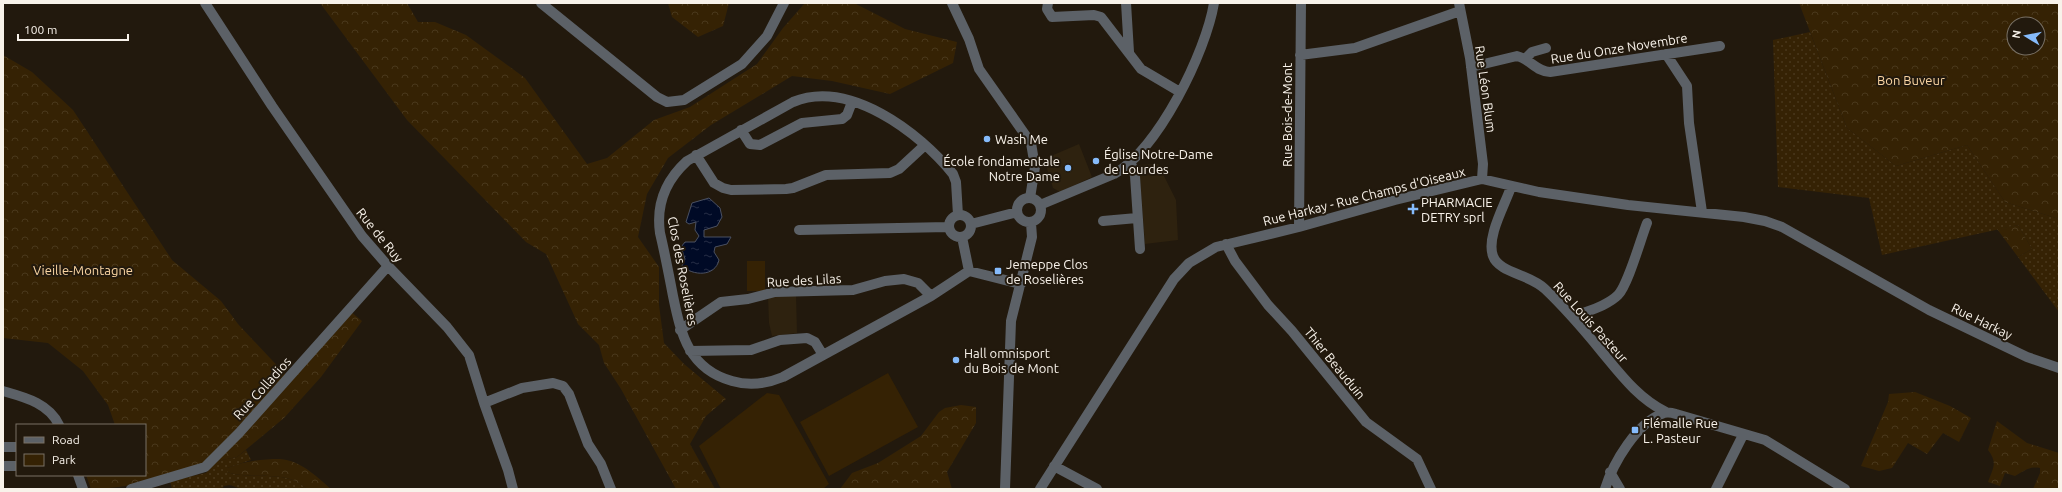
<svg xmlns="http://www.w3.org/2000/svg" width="2062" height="492" font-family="Ubuntu,sans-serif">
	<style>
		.built { fill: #2e220f }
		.grass { fill: url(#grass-dots) }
		.forest { fill: url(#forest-crowns); fill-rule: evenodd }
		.park { fill: #352204 }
		.water { fill: url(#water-ripples); stroke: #4a5061 }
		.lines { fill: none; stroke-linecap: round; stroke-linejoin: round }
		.minor { stroke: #5c6167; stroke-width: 10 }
		.poi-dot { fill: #86bbfb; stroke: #22190d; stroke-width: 1.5 }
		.labels { text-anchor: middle; stroke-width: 4; stroke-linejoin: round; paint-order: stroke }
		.street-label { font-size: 13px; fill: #f8f2ea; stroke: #22190d }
		.park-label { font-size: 13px; fill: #fad5a3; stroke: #22190d }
		.poi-label { font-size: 13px; fill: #f8f2ea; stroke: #22190d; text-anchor: start }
	</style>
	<defs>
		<pattern id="grass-dots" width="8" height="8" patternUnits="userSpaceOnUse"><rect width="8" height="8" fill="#352204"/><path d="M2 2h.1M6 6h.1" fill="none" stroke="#49381c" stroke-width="1.8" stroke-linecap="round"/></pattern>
		<pattern id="forest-crowns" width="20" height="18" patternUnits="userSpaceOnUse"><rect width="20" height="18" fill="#352204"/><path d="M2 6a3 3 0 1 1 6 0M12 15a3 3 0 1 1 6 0" fill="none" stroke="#49381c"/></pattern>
		<pattern id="water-ripples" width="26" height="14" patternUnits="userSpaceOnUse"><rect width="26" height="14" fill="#000a26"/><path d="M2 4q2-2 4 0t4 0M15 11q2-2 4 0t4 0" fill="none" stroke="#262e46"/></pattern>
	</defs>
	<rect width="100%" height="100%" fill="#22190d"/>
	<!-- built -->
	<path class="built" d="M1079,144L1092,177L1060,192L1053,188L1044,159Z
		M1158,164L1176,200L1178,240L1145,244L1139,165Z
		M796,294L797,333L772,336L769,323L768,296Z"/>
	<!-- grass -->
	<path class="grass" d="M1810,32L1847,128L1896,166L1967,145L2005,202L2059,219V312L2018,257L2032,249L2018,225L1882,255L1869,198L1778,187L1773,40Z
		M246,450L251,460L227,468V472C253,481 286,468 307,489H241L230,485L224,486L222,489H172L170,481L206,473L217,461L237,457Z"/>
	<!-- forest -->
	<path class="forest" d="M320,3H407L418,22H435L466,35L525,78L587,164L607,158L654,120L690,107L757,64L783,28L805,3H854L905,29L957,42L953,63L890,94L832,81L792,76L711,125L668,158L647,194L638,237L659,267V305L664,343L684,364L726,399L706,416L690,444L715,489H676L621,389L604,363L599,345L578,324L546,254L526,242L407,120Z
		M668,3H729L723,26L698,37L672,17Z
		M1799,3H2059V219L2005,202L1967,145L1896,166L1847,128ZM2014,24H2038V48H2014Z
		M3,55L32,72L73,110L172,260L221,301L238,324L286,375L207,462C179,477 123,489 91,489L86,475H145V425H115L108,405L83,371L48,343L3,338Z
		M2018,225L2032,249L2018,257L1997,229Z
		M350,311L362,321L321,377L284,418L237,457L217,461Z
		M1915,392L1950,406L1971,418L1959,442L1943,433L1927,454L1908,443L1892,468L1879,471L1861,466L1888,402L1889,394Z
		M961,405L976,407V423L947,472L952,489H840L852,473L878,463L921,436L939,412L945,408Z
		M1997,421L2027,443L2059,453V489H2033L2040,473V468C2030,466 2024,471 2015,476L2005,473L2000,486L1988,482C1993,468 1998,463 1988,450Z
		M280,459C301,461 315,475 331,489H307C286,468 253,481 227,472V468C244,461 261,459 280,459Z"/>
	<!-- park -->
	<path class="park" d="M747,261H765V291H747Z
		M888,373L918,427L829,476L800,422Z
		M767,393L779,395L829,484L823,489H721L699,446Z"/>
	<!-- water -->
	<path class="water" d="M709,198L720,208L722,217L717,226L704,230V237H731L727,244L715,247L714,252L719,260C715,277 693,276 682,266L685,259L681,247L685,242H695L699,236L695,230L696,222L689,224L686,222L692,203Z"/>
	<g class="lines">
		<!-- minor -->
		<path class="minor" d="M205,3L272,106L362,236L388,266L447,327L469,355L484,403L508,470L513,489
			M541,3L657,97L667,102L684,100L742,64L767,36L784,3
			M952,3L969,39L979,69L1031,143L1035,167L1030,198
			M1048,3L1047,9L1052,17L1094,15L1101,17L1141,69L1180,92
			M1126,3L1129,52
			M1459,3L1470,58L1483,164L1482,179
			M1666,54L1687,86L1689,123L1702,212
			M1300,55L1355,48L1460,11
			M1525,59L1532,52L1546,48
			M1471,67L1517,56C1530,59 1537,72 1550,72L1720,46
			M741,130L750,144L760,145L802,123L842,119L847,115L852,102
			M696,155L714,183L723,188L731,190L786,189L793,188L826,175L890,173L899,169L925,145
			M1131,163L1135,176L1140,249
			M1511,187C1505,205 1486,237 1493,256C1499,273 1530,274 1545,289C1566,309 1584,330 1602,352C1621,375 1639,399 1666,412
			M1017 210a12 12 0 1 1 24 0a12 12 0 1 1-24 0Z
			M1040,205L1114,174C1158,150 1206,52 1214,3
			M949 226a11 11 0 1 1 22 0a11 11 0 1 1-22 0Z
			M958,215L956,182L953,174C919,132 849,79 793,102L687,161C665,181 656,205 660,233C665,254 669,275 673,296C681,335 689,369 732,381C749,386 766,384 783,377L931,296L969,271
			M1103,221L1137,218
			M971,224L1017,212
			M1299,227L1301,3
			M799,230L948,227
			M962,237L969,271L1021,284
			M1226,244L1235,261L1268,305L1292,331L1366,422L1417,459L1431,489
			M1573,317C1587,311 1607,306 1618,295C1628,285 1641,238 1647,223
			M680,330L721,302L748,299L775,292L853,290L885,281L904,279L918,283L931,296
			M690,351L751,350L780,340L807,338L815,342L823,355
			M3,391C24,397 49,403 59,425
			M484,403L522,388L553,383L563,386L569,394L588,444L601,464L611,489
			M3,447H17
			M3,466H17
			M1054,466L1097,489
			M1610,472L1620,489
			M78,475L83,489
			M131,489L205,467L239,433L388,266
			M1005,489L1011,321L1032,237L1031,223
			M1040,489L1174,279L1189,263L1216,247L1299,227L1395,200L1482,179L1539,192L1628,205L1744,217L1765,221L1782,227L1929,310L2027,357L2059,368
			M1605,489C1613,463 1637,422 1664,413C1668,412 1673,413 1676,414L1765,440L1845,489
			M1716,489L1743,435"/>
	</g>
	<!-- markers -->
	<g class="poi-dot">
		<circle cx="987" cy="139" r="4"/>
		<circle cx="1096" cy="161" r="4"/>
		<circle cx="1068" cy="168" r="4"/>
		<path d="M1411 203h4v4h4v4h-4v4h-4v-4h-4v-4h4z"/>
		<rect x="994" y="267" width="8" height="8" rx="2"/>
		<circle cx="956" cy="360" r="4"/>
		<rect x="1631" y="426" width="8" height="8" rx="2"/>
	</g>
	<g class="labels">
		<!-- street labels -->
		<g class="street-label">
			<text transform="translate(1619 48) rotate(-9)" y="5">Rue du Onze Novembre</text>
			<text transform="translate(1486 89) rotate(82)" y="5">Rue Léon Blum</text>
			<text transform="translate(1287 115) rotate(-90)" y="5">Rue Bois-de-Mont</text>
			<text transform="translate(1364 196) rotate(-14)" y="5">Rue Harkay - Rue Champs d'Oiseaux</text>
			<text transform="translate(380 235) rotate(51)" y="5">Rue de Ruy</text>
			<text transform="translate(683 271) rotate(79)" y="5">Clos des Roselières</text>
			<text transform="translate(804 280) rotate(-3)" y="5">Rue des Lilas</text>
			<text transform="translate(1982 321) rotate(26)" y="5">Rue Harkay</text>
			<text transform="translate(1591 322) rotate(48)" y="5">Rue Louis Pasteur</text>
			<text transform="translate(1335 363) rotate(51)" y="5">Thier Beauduin</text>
			<text transform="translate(262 388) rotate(-48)" y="5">Rue Colladios</text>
		</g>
		<!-- park labels -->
		<g class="park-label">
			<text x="1911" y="85">Bon Buveur</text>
			<text x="83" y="275">Vieille-Montagne</text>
		</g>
		<!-- poi labels -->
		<g class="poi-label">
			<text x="995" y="144">Wash Me</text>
			<text x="1104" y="159">Église Notre-Dame<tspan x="1104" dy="15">de Lourdes</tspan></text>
			<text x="1060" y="166" text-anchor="end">École fondamentale<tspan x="1060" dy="15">Notre Dame</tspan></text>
			<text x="1421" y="207">PHARMACIE<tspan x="1421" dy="15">DETRY sprl</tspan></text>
			<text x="1006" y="269">Jemeppe Clos<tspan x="1006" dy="15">de Roselières</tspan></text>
			<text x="964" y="358">Hall omnisport<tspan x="964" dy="15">du Bois de Mont</tspan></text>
			<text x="1643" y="428">Flémalle Rue<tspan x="1643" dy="15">L. Pasteur</tspan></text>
		</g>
	</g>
	<!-- border -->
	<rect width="2062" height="492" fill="none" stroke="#f8f2ea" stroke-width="8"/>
	<!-- legend -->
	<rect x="16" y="424" width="130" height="52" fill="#22190d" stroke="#787065"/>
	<rect x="24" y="437" width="20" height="6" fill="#5c6167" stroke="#787065"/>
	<text x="52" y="444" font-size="12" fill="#f8f2ea">Road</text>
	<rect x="24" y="454" width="20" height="12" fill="#352204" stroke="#787065"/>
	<text x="52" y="464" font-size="12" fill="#f8f2ea">Park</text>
	<!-- north arrow -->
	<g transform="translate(2026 36) rotate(280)"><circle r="19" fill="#22190d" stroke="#787065"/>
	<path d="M0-3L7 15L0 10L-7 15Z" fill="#86bbfb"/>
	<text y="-6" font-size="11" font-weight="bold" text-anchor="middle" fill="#f8f2ea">N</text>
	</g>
	<!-- scale -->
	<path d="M18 34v6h110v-6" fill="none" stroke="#f8f2ea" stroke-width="2"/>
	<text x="24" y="34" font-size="12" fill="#f8f2ea" stroke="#22190d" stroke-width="3" paint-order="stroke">100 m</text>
</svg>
